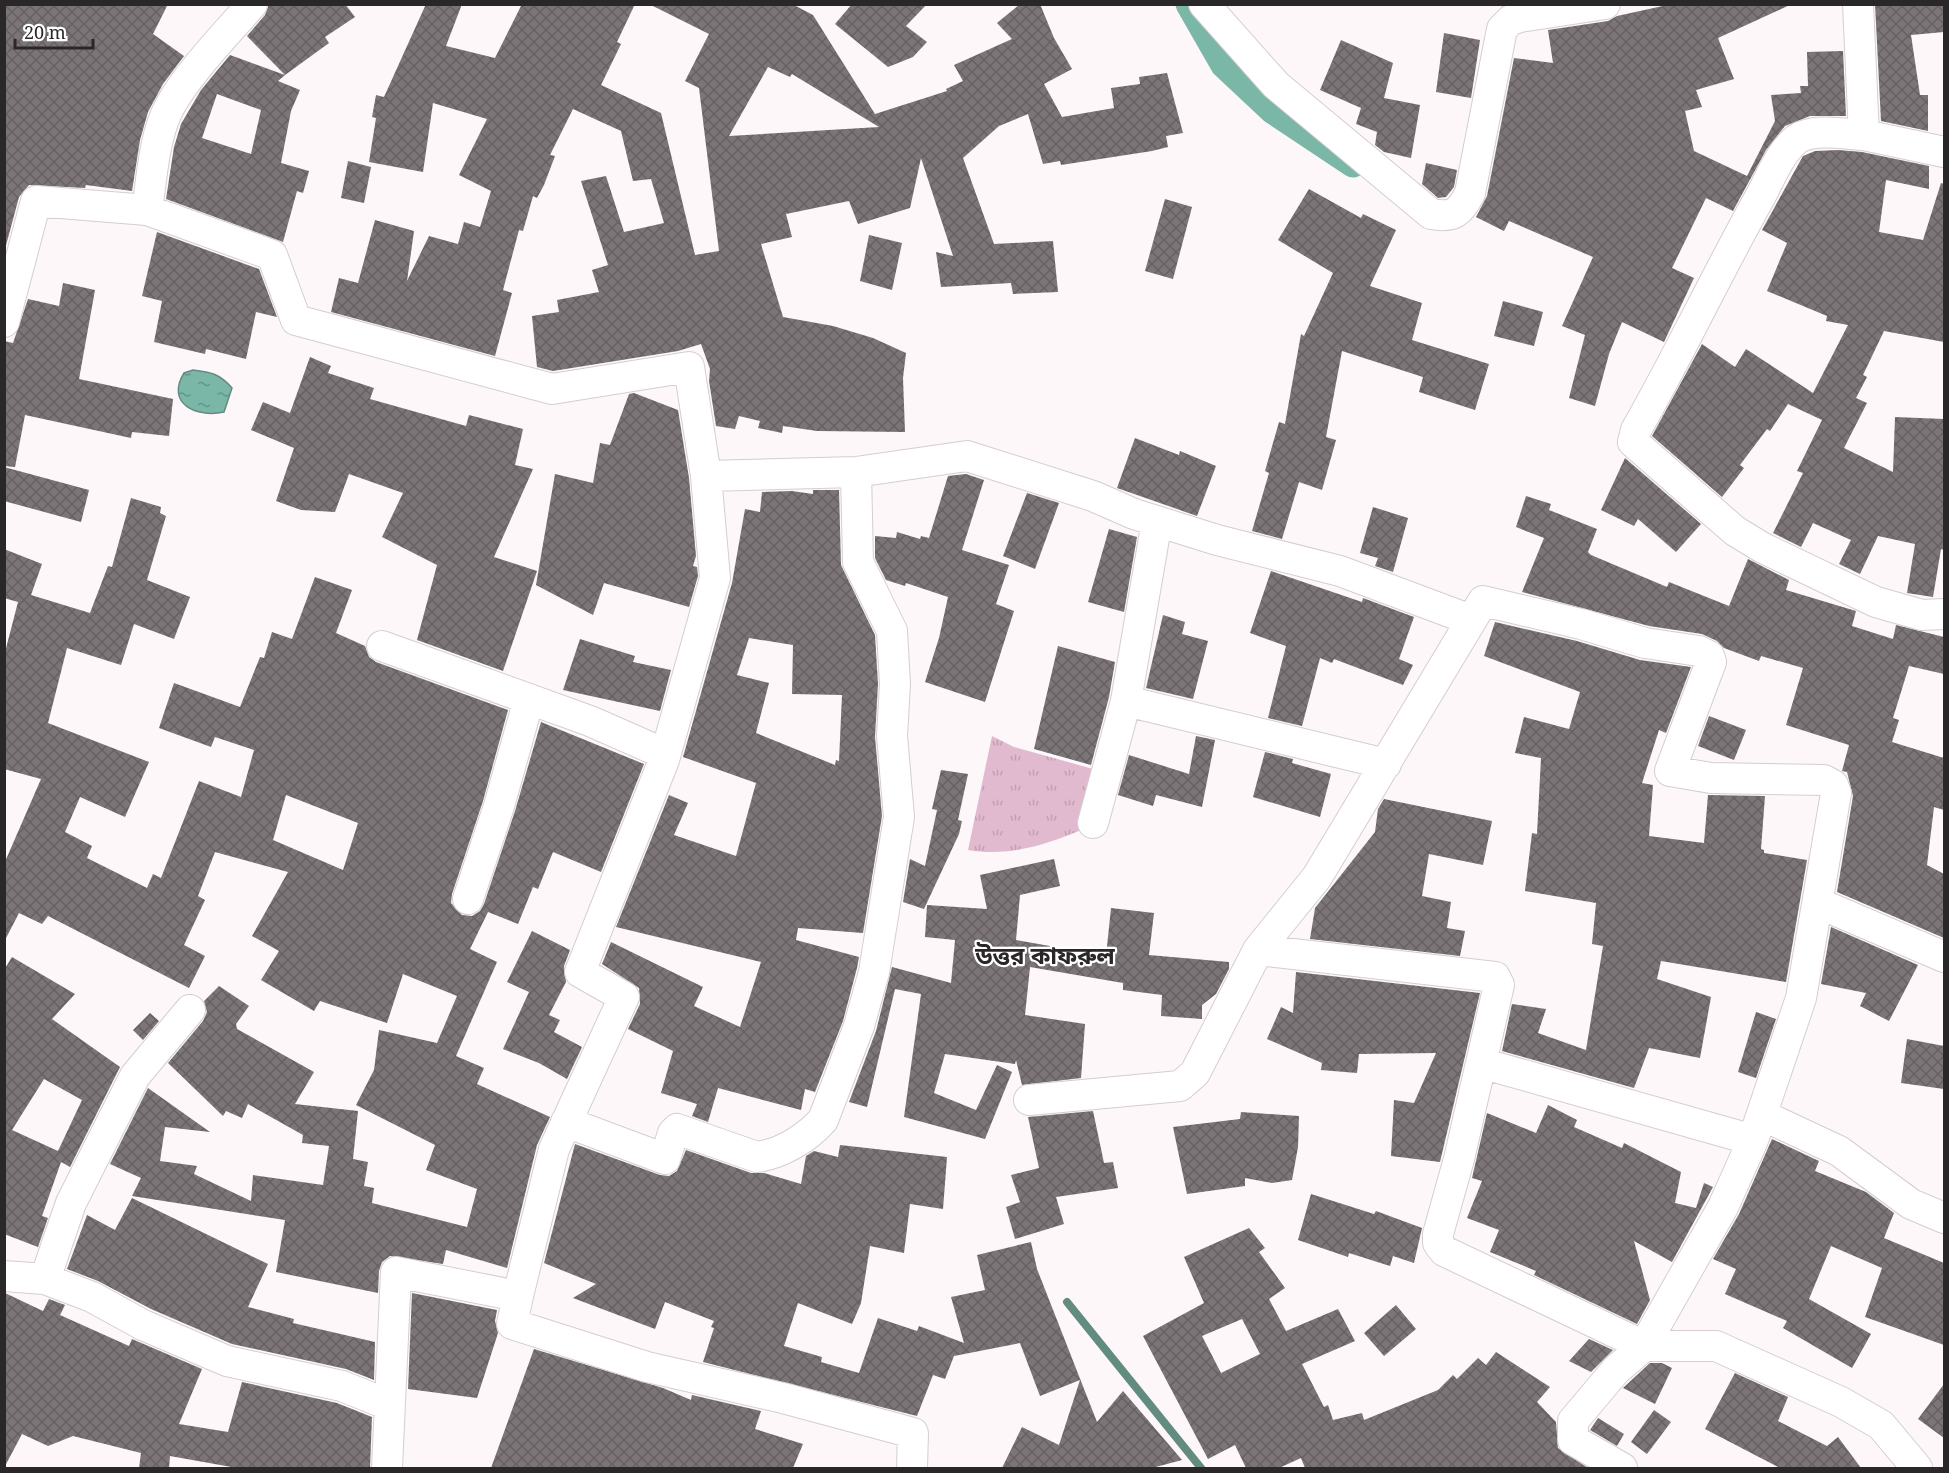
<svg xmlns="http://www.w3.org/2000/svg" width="1949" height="1473" font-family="'Noto Serif','Noto Sans Bengali',serif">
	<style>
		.grass { fill: url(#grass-tufts) }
		.water { fill: url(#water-ripples); stroke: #638c81; stroke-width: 1.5 }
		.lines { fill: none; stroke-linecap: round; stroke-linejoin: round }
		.stream { stroke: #638c81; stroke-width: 8 }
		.canal { stroke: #7bb7a7; stroke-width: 27 }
		.building { fill: url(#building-cross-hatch); fill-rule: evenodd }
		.street-casing { stroke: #d5cdd1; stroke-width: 32 }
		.street { stroke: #fff; stroke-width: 30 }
		.labels { text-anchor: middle; stroke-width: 4.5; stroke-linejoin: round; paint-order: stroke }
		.quarter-label { font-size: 24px; font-weight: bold; fill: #2a2729; stroke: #fff }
	</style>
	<defs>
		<pattern id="grass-tufts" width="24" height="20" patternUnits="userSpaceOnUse" patternTransform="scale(1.5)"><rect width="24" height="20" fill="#e2bacf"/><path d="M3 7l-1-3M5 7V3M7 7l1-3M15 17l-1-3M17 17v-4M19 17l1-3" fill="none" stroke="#c2a0b2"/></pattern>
		<pattern id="water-ripples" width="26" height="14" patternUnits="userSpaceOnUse" patternTransform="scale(1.5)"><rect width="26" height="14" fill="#7bb7a7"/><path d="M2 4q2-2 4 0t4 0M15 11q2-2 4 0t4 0" fill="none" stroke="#659588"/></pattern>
		<pattern id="building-cross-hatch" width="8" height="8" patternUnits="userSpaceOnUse" patternTransform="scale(1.5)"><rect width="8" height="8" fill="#7c7578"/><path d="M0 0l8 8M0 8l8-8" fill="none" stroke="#666062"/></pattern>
	</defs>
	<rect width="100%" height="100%" fill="#fef7fa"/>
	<!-- grass -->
	<path class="grass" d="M992,736L1014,747L1104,772L1084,829C1045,845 1009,857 968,850Z"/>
	<!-- water -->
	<path class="water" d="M193,370C211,372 220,374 232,388L224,412C197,418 165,404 184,373Z"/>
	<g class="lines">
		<!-- stream -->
		<path class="stream" d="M1067,1302L1201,1468"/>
		<!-- canal -->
		<path class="canal" d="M1189,4L1224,65L1272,110L1353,164"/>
	</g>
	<!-- building -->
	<path class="building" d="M4,4H168L153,34L184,56L163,84L148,112L140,140L132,191L86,185L85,188L29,185L19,197L4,253Z
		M269,4H345L355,17L325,37L329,43L285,75L247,36L265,15Z
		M426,4H462L446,46L495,58L522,4H635L617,42L621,44L601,85L661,113L695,255L719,251L699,88L685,81L709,34L649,4H792L813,15L875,114L947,91L946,89L963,81L954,65L1012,39L997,23L1020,4H1040L1054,38L1072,69L1044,84L1062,117L1114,108L1111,88L1140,84L1139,77L1167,73L1183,133L1166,136L1168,147L1152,151L1061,165L1060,161L1043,164L1028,114L999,126L963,158L994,244L1053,241L1058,292L1013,294L1011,283L941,287L936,252L953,256L921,158L910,208L858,224L849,201L786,214L792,237L761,244L783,317L833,326L873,338L906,353L903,378L905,432L817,431L783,426L782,433L758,428L760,421L739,416L735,429L716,426L709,381L710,369L701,344L678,351L553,371L537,367L532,316L559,312L557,300L599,292L592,270L608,265L581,181L606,176L624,232L664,223L651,179L633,181L621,131L573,109L550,155L555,156L544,185L537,198L533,196L523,231L519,230L503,290L512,293L495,356L331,312L339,278L358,283L375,220L414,231L407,281L429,236L458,244L464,222L480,227L491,191L459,175L487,119L433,103L423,172L369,162L376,118L372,117L376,95L384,97ZM768,67L790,77L792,74L879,127L729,136Z
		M852,4H927L906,26L927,42L913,57L888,67L835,24Z
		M1672,4H1792L1718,38L1734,79L1696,90L1702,107L1685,111L1694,151L1747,176L1775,121L1771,95L1801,93L1800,86H1808L1807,52L1843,51L1846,116H1810L1785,126L1766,150L1733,211L1706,198L1672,268L1694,278L1664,342L1622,322L1609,354L1595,406L1569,398L1585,335L1562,326L1593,257L1509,221L1504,231L1476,217L1487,196L1514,58L1553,63L1548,30L1608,21L1617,16Z
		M1875,4H1944V32L1911,35L1920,95H1928V131L1881,121Z
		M1444,33L1480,40L1471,98L1436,92Z
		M1341,40L1393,63L1384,98L1420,105L1411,158L1384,152L1375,145L1377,132L1356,124L1361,108L1320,90Z
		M230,55L285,75L278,81L300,90L291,111L281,163L309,171L303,193L297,191L283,242L166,199L174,147L181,124L201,90ZM217,94L261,110L251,154L202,138Z
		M1838,150L1862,152L1929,166V189L1886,180L1879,232L1923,240L1941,183L1944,184V342L1884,331L1863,375L1867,377L1856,398L1867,403L1844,448L1893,472L1895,417L1944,419V550L1941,549L1933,597L1907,593L1915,544L1878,536L1860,574L1839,564L1851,540L1813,523L1801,547L1773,533L1803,473L1797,471L1822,420L1788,404L1770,431L1767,429L1740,465L1744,468L1722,497L1652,436L1702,344L1735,367L1746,349L1813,393L1848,325L1826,321L1827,316L1767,291L1787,243L1762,230L1803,156L1815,151Z
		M348,161L371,167L364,203L341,198Z
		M1426,163L1457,170L1454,187L1446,197L1438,198L1422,184Z
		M1309,189L1361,218L1363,214L1396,230L1370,286L1422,303L1412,340L1489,364L1475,410L1419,392L1423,377L1342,351L1326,437L1336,440L1322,490L1299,482L1282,539L1252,531L1269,473L1265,471L1279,422L1285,424L1301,334L1304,336L1333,273L1278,240Z
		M1165,199L1192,207L1173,279L1145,271Z
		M157,232L259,269L277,317L256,312L246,359L206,349L205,354L154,342L162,301L142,296Z
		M869,235L902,243L892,290L860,281Z
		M63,283L95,290L79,379L173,399L169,436L132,432L131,438L25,415L15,467L4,466V341L13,343L28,299L59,306Z
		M1503,301L1543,312L1534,346L1494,336Z
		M310,357L331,366L328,373L374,388L370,399L466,426L469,415L523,429L515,465L533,469L494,557L537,571L503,671L417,640L437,565L382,537L403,493L349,474L335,512L301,510L276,501L294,448L251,430L263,402L290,413Z
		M634,393L678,410L689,478L696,556L693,566L697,567L698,576L689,607L604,583L593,615L536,585L555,474L593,483L600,443L610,445L629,394Z
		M1135,438L1179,455L1180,451L1216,466L1197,516L1117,488Z
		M1625,458L1701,524L1676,552L1638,519L1634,526L1601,510Z
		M4,467L89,490L81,522L4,501Z
		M966,474L984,480L962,550L1009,565L996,604L1014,611L985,702L925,682L939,638L948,597L906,583L905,586L886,580L875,558V536L896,538L897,532L920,539L921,536L929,538L948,476Z
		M813,490H839L841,565L875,635L878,684L875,737L882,816L863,933L798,928L796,940L859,957L857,968L843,1021L815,1092L805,1089L801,1110L718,1088L708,1122L692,1116L697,1104L661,1093L673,1051L628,1029L640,1004L639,988L602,964L611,942L703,987L694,1006L740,1027L761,962L616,927L669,795L688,803L674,835L736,856L756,783L683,757L732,583L745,509L760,512L762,492L792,491L813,494ZM749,638L793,645L792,694L842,695L839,761L836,760L835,765L756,733L769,683L737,675Z
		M1027,493L1059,503L1035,569L1003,556Z
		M1526,496L1551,504L1549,510L1597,529L1588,552L1591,555L1667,587L1669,582L1729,606L1748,559L1789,580L1786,590L1856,611L1852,626L1893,639L1896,625L1944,637V674L1909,666L1893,718L1899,720L1892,742L1944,758V810L1934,807L1927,865L1944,874V938L1837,892L1853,796L1847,772L1842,771L1849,745L1786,725L1803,668L1761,656L1759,661L1724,648L1717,641L1702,634L1649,626L1522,592L1544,538L1516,527Z
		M131,498L161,507L160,513L166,516L147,580L190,597L174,639L134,624L121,665L67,648L48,723L149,762L125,817L80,797L65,832L92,846L87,858L147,888L153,874L161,878L199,781L241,797L254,750L215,737L211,747L159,728L174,683L240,707L260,657L264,658L272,632L292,639L315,577L352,590L336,633L365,646L369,657L376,662L508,710L483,801L452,894L451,903L462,915L472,916L480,911L484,904L515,811L541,722L644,764L601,872L553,852L538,889L533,887L518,924L488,912L470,949L497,962L456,1056L484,1068L477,1084L550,1117L537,1145L507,1268L446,1250L443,1264L390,1256L382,1262L379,1271L378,1293L276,1272L285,1220L132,1196L141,1178L110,1164L148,1088L210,1132L165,1127L160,1161L197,1166L194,1174L251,1201L253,1175L323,1185L329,1146L302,1143L303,1135L248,1104L242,1118L226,1111L223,1116L168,1063L203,1021L207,1012L204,1001L219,986L249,1006L236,1024L237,1029L314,1072L295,1104L358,1111L353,1159L368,1162L364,1186L374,1188L372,1203L467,1227L477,1189L426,1170L435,1145L356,1105L374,1070L379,1030L437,1043L457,996L403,974L387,1023L320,1001L314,1011L261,980L279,951L252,936L288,872L215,852L198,896L205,900L184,945L205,956L189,988L48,916L42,924L19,913L4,942V864L41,779L4,769V656L18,602L4,598V549L42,564L31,595L90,613L108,566L112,567ZM286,795L358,823L343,870L273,840Z
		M1373,507L1408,518L1393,572L1375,566L1378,558L1360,553Z
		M1109,529L1137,537L1124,612L1088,602Z
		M1271,571L1362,602L1363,598L1414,617L1399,659L1413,665L1403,685L1334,659L1332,663L1320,658L1302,726L1268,718L1286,646L1250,633Z
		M1163,615L1185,622L1182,634L1208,641L1193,699L1146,688Z
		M1495,622L1577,641L1640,660L1691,667L1666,733L1659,730L1642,783L1653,785L1649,836L1704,843L1708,795L1765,796L1761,849L1764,850V853L1807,860L1786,982L1661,961L1657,979L1711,997L1700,1058L1649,1048L1634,1088L1502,1051L1512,1004L1546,1009L1538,1033L1586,1050L1603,946L1592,944L1596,903L1525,891L1532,833L1537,834L1541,758L1515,753L1524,717L1569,729L1580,692L1484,656Z
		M580,639L635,656L633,662L671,670L660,711L563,690Z
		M1058,646L1115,662L1109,697L1091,765L1034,749Z
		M1709,716L1746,730L1734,760L1698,746Z
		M1196,736L1215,740L1202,807L1156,795L1153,806L1118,795L1129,755L1189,774Z
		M1265,752L1293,759L1292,763L1331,774L1320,817L1253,797Z
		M941,770L968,774L958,820L962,821L959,834L924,909L903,902L910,859L925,866L937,810L932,809Z
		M1384,799L1492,821L1483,865L1429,854L1422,896L1451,902L1447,928L1465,931L1460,956L1310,939L1315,908L1375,832L1378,809Z
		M1054,859L1060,886L1020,895L1016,940L1106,956L1111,908L1154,913L1149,955L1229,962V969L1216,994L1202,1005V1019L1161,1016L1162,995L1123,990V983L1030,967L1025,1015L1085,1024L1081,1078L1022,1085L1016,1060L1015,1064L945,1054L934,1093L976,1110L997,1065L1012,1072L985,1139L904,1117L921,994L895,989L867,1107L849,1102L876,1031L892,967L951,983L955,940L925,937L927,905L987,909L980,875Z
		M1831,927L1918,965L1889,1021L1860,1006L1866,993L1821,984Z
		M532,931L570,950L564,966L566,982L549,1015L560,1020L554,1032L582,1047L567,1079L539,1063L503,1049L529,992L507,982Z
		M12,957L75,994L52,1019L120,1067L70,1167L61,1162L42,1216L48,1218L38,1247L4,1234V970ZM44,1079L82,1100L58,1151L12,1130Z
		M1296,972L1480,993L1440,1162L1391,1156L1394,1100L1414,1103L1436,1053L1359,1054L1357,1073L1321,1070L1322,1063L1267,1039L1281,1007L1293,1013Z
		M1756,1012L1776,1019L1756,1078L1738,1072Z
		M150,1013L159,1021L143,1040L133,1030Z
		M1907,1039L1944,1046V1089L1901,1083Z
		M1548,1105L1577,1120L1574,1127L1622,1148L1624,1143L1681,1172L1675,1203L1696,1208L1704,1183L1713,1187L1672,1262L1634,1241L1650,1300L1637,1324L1534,1275L1536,1271L1490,1252L1499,1230L1467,1218L1482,1181L1472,1178L1487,1113L1536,1133Z
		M1093,1111L1104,1163L1113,1162L1118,1188L1056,1197L1064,1224L1015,1239L1006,1207L1020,1202L1011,1175L1039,1168L1028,1117Z
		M1241,1112L1299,1116L1298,1147L1292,1180L1272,1183L1245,1178V1186L1187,1194L1173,1127L1240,1119Z
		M1772,1139L1819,1161L1815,1171L1866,1192L1894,1213L1884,1238L1944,1263V1345L1865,1317L1882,1268L1831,1246L1809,1299L1871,1334L1852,1368L1783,1328L1787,1321L1725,1294L1736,1269L1713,1259L1739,1214Z
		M575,1144L660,1175L669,1176L677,1171L686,1150L751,1173H764L801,1184L806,1156L814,1151L838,1157L840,1145L947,1157L943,1209L910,1204L904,1253L870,1246L861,1303L852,1324L798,1303L784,1346L822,1357L821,1362L859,1373L878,1318L917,1331L919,1326L964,1343L951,1297L985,1290L977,1255L1031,1242L1037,1269L1097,1422L1123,1391L1182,1460L1152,1468H1002L1022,1427L1059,1445L1080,1380L1040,1396L1020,1343L954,1356L945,1379L933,1375L917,1416L703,1362L714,1328L711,1327L714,1321L665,1302L655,1329L573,1298L596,1284L544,1263Z
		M1311,1194L1374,1214L1376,1211L1422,1228L1414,1263L1393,1256L1390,1266L1349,1253L1348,1257L1298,1240Z
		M132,1198L268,1264L248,1307L294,1319L293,1323L375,1342L374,1380L346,1369L232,1344L151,1309L98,1281L67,1269L87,1215L115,1230Z
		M1249,1228L1265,1248L1259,1252L1285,1288L1269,1299L1286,1331L1338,1309L1355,1341L1302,1364L1324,1407L1328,1405L1333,1420L1362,1413L1364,1420L1438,1390L1453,1375L1457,1379L1478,1358L1486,1365L1496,1352L1550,1387L1537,1402L1556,1422L1558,1448L1588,1468H1305L1301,1458L1279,1468H1246L1235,1445L1208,1459L1143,1336L1204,1303L1184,1257ZM1242,1319L1260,1354L1221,1373L1202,1336Z
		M5,1293L43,1311L49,1299L65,1305L60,1315L129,1346L132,1339L202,1369L179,1424L228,1432L242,1382L337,1403L372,1417L370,1468H237L170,1456L169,1468H139L141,1453L73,1436L48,1446L22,1434L4,1468Z
		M412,1293L497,1310L495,1321L498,1333L477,1398L408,1389Z
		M1396,1305L1416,1329L1384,1356L1364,1333Z
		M1589,1339L1613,1350L1591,1372L1569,1361Z
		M534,1349L663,1388L691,1400L692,1395L761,1411L755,1429L803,1444L793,1468H491Z
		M1650,1363H1662L1672,1368L1655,1404L1623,1388Z
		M1735,1373L1788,1397L1778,1421L1827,1446L1838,1437L1861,1468H1780L1705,1429Z
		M1944,1384V1438L1918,1419Z
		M1654,1410L1671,1422L1647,1454L1631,1442Z
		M1598,1418L1624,1434L1617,1446L1590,1430Z"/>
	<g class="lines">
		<defs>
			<path id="street" d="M1204,4L1276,85L1431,214C1453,218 1460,213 1470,193L1502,29L1511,20L1520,17L1605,4
				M1858,4L1864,135L1944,152
				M1864,135C1845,134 1813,128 1797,139C1780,152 1770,179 1760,197C1717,274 1680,353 1636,430L1633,442L1735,531L1763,548L1876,602L1922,615L1944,614
				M147,210C152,177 154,135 170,106C188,73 227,33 252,4
				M4,322L36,201L147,210L272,255L296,320L552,389L689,367L706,476L856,472L967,456L1093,496L1134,514L1217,540L1340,571L1471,620
				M382,646L590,721L665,754
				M1126,701L1386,764
				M1093,823L1126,701L1157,521
				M468,899L499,806L529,699
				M1818,903L1944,957
				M1481,1063L1753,1140
				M1029,1100L1180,1086L1195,1073L1258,950
				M1762,1115L1839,1151L1911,1204L1944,1218
				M566,1122L665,1159L673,1133L677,1129L757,1157C781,1154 807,1138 823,1120L859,1026L874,972L899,817L892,736L895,684L892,631L858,562L856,472
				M4,1276L45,1279L92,1297L143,1325L227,1361L342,1386L389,1405
				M45,1279L71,1203L135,1076L190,1010
				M518,1296L554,1149L624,997L580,972L664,760L715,578L706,476
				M387,1468L396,1272L518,1296L512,1324L647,1367L783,1398L913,1433L912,1468
				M1622,1468L1573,1440V1421L1616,1370L1644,1346L1723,1207L1753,1140L1801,998L1836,793L1833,785L1824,780L1711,778L1670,771L1711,662L1709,656L1699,651L1645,643L1581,624L1483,601L1317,877L1258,950L1495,977L1499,985L1459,1159L1438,1234V1243L1444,1251L1644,1346H1716L1841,1402L1881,1425L1917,1468"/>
		</defs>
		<!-- street casing -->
		<use href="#street" class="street-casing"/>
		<!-- street -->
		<use href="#street" class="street"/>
	</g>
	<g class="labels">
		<!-- quarter labels -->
		<g class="quarter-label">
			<text x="1045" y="964">উত্তর কাফরুল</text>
		</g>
	</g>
	<!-- border -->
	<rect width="1949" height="1473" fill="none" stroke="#2a2729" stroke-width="12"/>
	<!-- scale -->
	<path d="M15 39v9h78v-9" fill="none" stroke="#2a2729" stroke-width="3"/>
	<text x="24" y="39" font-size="18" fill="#2a2729" stroke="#ffffff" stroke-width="4.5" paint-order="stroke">20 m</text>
</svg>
